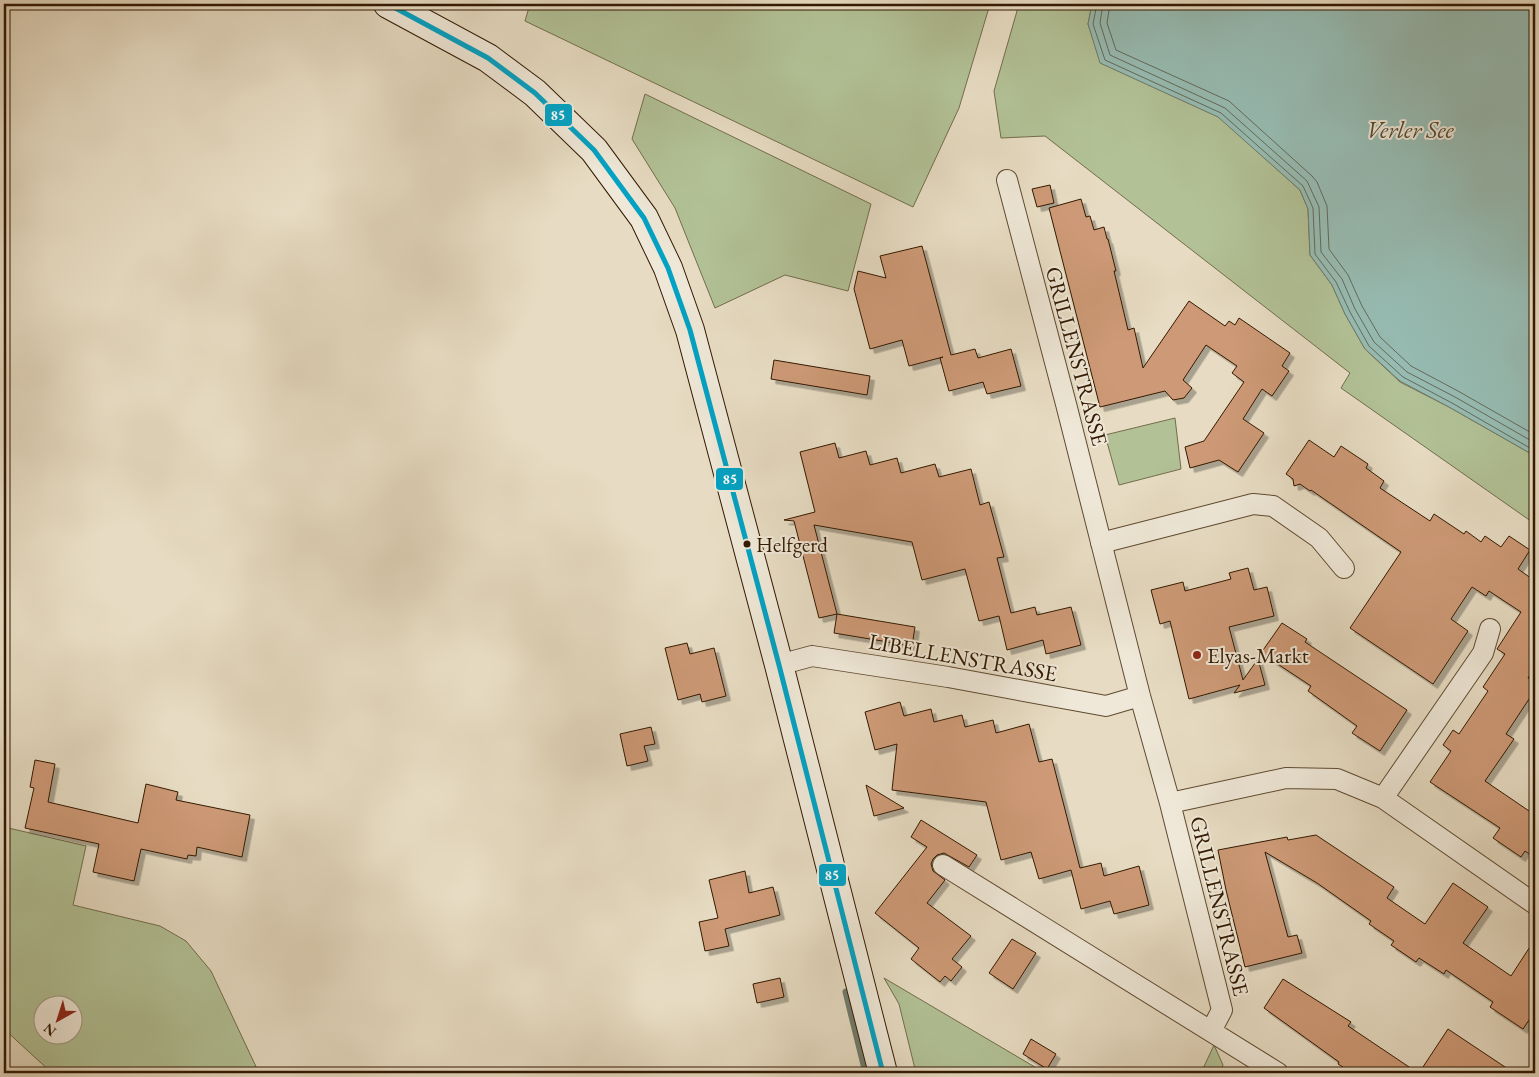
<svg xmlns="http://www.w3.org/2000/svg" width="1539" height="1077" font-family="'EB Garamond',serif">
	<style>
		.green { fill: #b2c196; stroke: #726d4b; fill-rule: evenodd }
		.water { fill: #97bcb3; stroke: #6f7b6b }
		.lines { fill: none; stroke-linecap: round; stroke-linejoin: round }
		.shore { stroke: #646a5a; stroke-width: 1 }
		.stream { stroke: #6f7b6b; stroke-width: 7 }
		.building { fill: #cd9976; stroke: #321900; filter: url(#shadow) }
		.minor-casing { stroke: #5f4a31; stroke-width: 22 }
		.secondary-casing { stroke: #321900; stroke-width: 30 }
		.minor { stroke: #efe8d8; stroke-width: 20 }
		.secondary { stroke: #efe8d8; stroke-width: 28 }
		.bus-1-casing { stroke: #efe8d8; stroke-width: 9 }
		.bus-1 { stroke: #02a2c4; stroke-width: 5 }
		.bus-dot { fill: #321900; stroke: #efe8d8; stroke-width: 2 }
		.poi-dot { fill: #8f2418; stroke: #efe8d8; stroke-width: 2 }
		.labels { text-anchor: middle; stroke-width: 4; stroke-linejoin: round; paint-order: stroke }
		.bus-label { font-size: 21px; fill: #321900; stroke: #efe8d8; text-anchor: start }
		.street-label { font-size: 22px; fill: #321900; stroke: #efe8d8 }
		.poi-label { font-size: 22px; fill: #321900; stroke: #efe8d8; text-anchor: start }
		.water-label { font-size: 24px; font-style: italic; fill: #504a36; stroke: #efe8d8 }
		.line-badge { stroke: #efe8d8; stroke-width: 2 }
		.badge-label { font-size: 14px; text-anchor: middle; font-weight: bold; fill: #fff }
	</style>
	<defs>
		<filter id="shadow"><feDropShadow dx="4.5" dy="4.5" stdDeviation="0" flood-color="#0004"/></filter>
	</defs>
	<rect width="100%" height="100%" fill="#e7dcc3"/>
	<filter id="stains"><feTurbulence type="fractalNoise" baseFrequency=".004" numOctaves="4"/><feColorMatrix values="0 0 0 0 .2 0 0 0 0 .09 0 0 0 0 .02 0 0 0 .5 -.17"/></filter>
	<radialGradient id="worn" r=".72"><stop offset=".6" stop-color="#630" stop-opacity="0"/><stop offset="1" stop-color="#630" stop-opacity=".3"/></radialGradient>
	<!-- green -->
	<path class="green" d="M530,4H990L959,108L913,207L525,21Z
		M1019,4H1092L1088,24L1101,63L1219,117L1300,190L1308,209L1310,255L1332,285L1345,314L1365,349L1400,382L1449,407L1535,456V524L1341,388L1350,373L1045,136L1001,138L994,91Z
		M645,94L871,204L848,291L785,275L715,308L675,208L632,139Z
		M1175,418L1181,469L1119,485L1105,435Z
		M4,827L86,846L73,905L160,926L186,941L211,971L259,1073H52L4,1029ZM72,1004V1034H42V1004Z
		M884,978L1045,1073H916L899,1004Z
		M1214,1045L1223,1065L1219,1073H1201Z"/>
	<!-- water -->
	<path class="water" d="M1092,4H1535V456L1449,407L1400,381L1365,349L1345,314L1332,285L1310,255L1308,209L1300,190L1218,117L1100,63L1088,24Z"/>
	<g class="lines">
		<!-- shore -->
		<path class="shore" d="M1097,4L1093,24L1105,60L1221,113L1303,186L1313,208L1315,254L1336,282L1350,312L1369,346L1403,377L1452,403L1535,451
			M1103,4L1100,23L1110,55L1225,108L1307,181L1319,207L1321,252L1342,279L1355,309L1374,342L1407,372L1455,397L1535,443
			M1110,4L1107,23L1116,50L1229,101L1312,176L1317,182L1327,206L1329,249L1348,275L1362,306L1380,337L1411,366L1458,391L1535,435"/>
		<!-- stream -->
		<path class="stream" d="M846,992L866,1073"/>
	</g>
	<!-- building -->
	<path class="building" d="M1050,185L1054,203L1037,207L1032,189Z
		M1081,199L1086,217L1090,216L1094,230L1104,227L1107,239H1108L1116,271H1114L1128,330L1134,328L1143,368L1189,301L1225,326L1229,321L1235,325L1239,318L1290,353L1282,366L1289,371L1272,396L1262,389L1243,419L1264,433L1238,472L1219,460L1190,468L1185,447L1204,441L1244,382L1232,373L1237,366L1206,345L1183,380L1192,388L1184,398L1173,400L1165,391L1100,407L1049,208Z
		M922,246L951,355L975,349L978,358L1011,349L1021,386L987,394L983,382L949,391L940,358L943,357L909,366L902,340L870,349L854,289L858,271L886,278L880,256Z
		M774,360L870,376L867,395L771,379Z
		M1309,440L1334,457L1341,446L1368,464L1366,468L1384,481L1380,488L1430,521L1434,514L1464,534L1466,531L1481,542L1485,536L1501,547L1509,536L1530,550L1518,569L1535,581V666L1528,678L1535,683V690L1506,734L1514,739L1485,781L1535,815V858L1525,851L1521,857L1493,838L1500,828L1430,782L1451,751L1443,745L1453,730L1459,734L1488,691L1483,687L1505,654L1497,649L1521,612L1489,591L1486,596L1472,587L1451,619L1468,631L1433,684L1350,628L1401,552L1311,490L1310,491L1300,484L1294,486L1293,479L1286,474Z
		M835,443L839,458L866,451L870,465L897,458L901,473L935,464L939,477L971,469L980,505L989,502L1004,557L997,558L1011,613L1035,607L1037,615L1071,607L1081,645L1046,654L1043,640L1007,650L999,616L979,621L965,569L922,580L912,542L814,525L837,614L819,618L794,521L784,520L815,512L800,452Z
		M1248,568L1254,590L1267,587L1274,616L1229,627L1243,680L1258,659L1265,685L1234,693L1240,685L1189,699L1170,621L1160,624L1151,590L1183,582L1185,591L1231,579L1229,573Z
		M837,614L915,627L912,646L834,633Z
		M1282,623L1307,639L1305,642L1407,710L1380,751L1352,733L1357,726L1308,691L1311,686L1261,653Z
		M687,643L690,654L714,648L726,696L702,702L700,694L678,700L665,648Z
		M900,702L904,716L931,709L934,722L962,715L965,727L993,720L996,733L1029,724L1039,762L1052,759L1080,868L1101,863L1104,876L1139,866L1149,905L1114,914L1110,901L1081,909L1071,870L1039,879L1031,852L1001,860L986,802L892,790L897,744L875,750L865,712Z
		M651,727L655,744L644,746L648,761L627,766L620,734Z
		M35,760L55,764L48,802L138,823L146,784L178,792L176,800L250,815L242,857L197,847L196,856L188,855L187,859L141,849L134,881L93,872L99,844L25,828L34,788L30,787Z
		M866,785L904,808L874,816Z
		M921,820L977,855L969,867L944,853L937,855L933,859L931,864L933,871L945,880L927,903L971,936L952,959L962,967L951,981L945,976L940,982L911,959L919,948L875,913L927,847L911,837Z
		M1316,835L1394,887L1387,898L1425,924L1453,883L1488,907L1463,943L1511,976L1535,939V1011L1523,1029L1490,1007L1493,1002L1446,970L1444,974L1419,958L1416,962L1391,945L1394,941L1369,924L1371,921L1317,883L1265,852L1288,937L1297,935L1302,953L1245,967L1226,890L1218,850L1287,837L1288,840Z
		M745,871L749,893L773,887L780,915L725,929L729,946L705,951L699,922L718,918L709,880Z
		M1012,939L1036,953L1013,989L989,973Z
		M780,978L784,997L757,1003L753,984Z
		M1283,979L1351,1022L1348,1026L1418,1073H1352L1338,1064L1339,1062L1264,1008Z
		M1448,1029L1514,1073H1419Z
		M1031,1039L1056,1054L1047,1069L1023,1054Z"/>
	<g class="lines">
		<defs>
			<path id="minor" d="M1007,180L1066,404L1140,696L1170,803L1222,1010L1211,1031
				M1101,543L1253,504L1273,506L1319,538L1344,568
				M779,665L812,656L948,677L1106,706L1140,696
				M1383,798L1483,653L1490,629
				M1170,803L1286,778L1337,779L1383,798L1535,904
				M943,865L1278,1073"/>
			<path id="secondary" d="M388,4L488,58L535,93L594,150L644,218L668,268L690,330L779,665L883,1073"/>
		</defs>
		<!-- minor casing -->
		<use href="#minor" class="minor-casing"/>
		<!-- secondary casing -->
		<use href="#secondary" class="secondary-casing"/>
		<!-- minor -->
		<use href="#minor" class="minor"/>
		<!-- secondary -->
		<use href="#secondary" class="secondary"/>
		<defs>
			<path id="bus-1" d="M388,4L488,58L535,93L594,150L644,218L668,268L690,330L779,665L883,1073"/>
		</defs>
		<!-- bus-1 casing -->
		<use href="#bus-1" class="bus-1-casing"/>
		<!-- bus-1 -->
		<use href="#bus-1" class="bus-1"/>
	</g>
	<!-- markers -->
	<circle class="bus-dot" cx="747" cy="544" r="4.5"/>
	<circle class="poi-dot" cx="1197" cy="655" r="5"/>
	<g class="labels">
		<!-- bus labels -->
		<g class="bus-label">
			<text x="756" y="552">Helfgerd</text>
		</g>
		<!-- street labels -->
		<g class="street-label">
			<text transform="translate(1077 356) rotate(75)" y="8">GRILLENSTRASSE</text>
			<text transform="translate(963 657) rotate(10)" y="8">LIBELLENSTRASSE</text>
			<text transform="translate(1220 906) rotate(76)" y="8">GRILLENSTRASSE</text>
		</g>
		<!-- poi labels -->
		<g class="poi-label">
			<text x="1207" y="663">Elyas-Markt</text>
		</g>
		<!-- water labels -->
		<g class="water-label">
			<text x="1410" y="138">Verler See</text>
		</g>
	</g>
	<g class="line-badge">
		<rect x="544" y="103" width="29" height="24" rx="5" fill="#02a2c4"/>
		<rect x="715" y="467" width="29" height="24" rx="5" fill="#02a2c4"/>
		<rect x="818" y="863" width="29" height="24" rx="5" fill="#02a2c4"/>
	</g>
	<g class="badge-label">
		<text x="558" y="120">85</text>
		<text x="730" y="484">85</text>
		<text x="832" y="880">85</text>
	</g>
	<!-- margin -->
	<rect width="1539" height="1077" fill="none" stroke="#e7dcc3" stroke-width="20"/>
	<rect x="5" y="5" width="1529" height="1067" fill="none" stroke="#321900" stroke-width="2.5"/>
	<rect x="10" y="10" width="1519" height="1057" fill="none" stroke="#321900"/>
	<!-- north arrow -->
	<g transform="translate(58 1020) rotate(219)"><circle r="24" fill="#efe8d8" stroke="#a39582"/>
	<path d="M0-4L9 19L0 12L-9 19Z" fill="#8f2418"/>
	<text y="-8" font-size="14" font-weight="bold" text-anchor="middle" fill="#321900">N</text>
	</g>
	<rect width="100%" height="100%" filter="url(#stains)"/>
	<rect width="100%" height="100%" fill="url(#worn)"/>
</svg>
